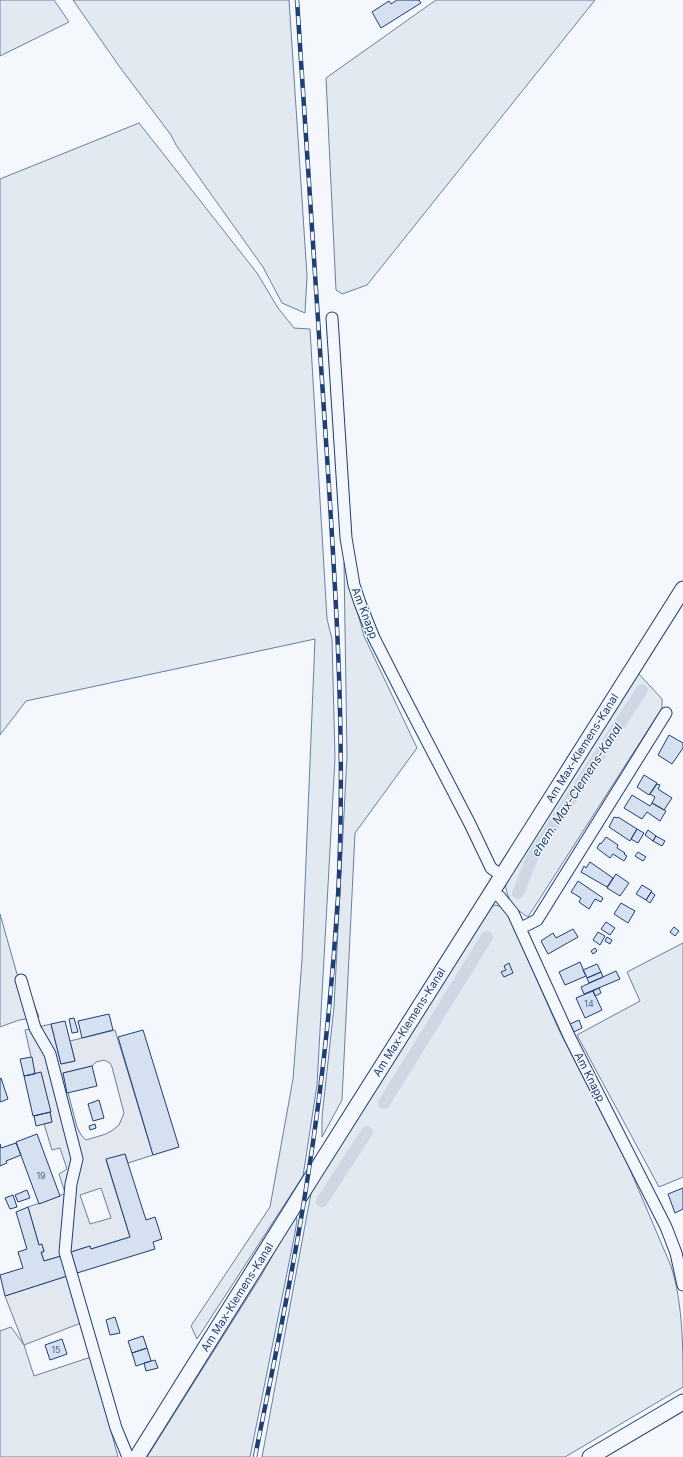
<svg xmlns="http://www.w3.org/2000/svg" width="683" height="1457" font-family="Inter,sans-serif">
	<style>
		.green { fill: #e3e9f0; stroke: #687fa3 }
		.parking { fill: #e3e8f0; stroke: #687fa3; fill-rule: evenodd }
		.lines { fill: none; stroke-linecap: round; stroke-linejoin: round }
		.canal { stroke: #cfd7e4; stroke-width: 12 }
		.building { fill: #d5e0f0; stroke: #1d3f73 }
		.minor-casing { stroke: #1d3f73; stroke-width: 13 }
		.secondary-casing { stroke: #1d3f73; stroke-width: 17 }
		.minor { stroke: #f4f7fb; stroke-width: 11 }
		.secondary { stroke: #f4f7fb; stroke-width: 15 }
		.rail-casing { stroke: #1d3f73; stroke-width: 4.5 }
		.rail { stroke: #f4f7fb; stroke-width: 3; stroke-dasharray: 9; stroke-linecap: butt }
		.labels { text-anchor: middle; stroke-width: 3; stroke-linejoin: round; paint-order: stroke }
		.number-label { font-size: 9px; fill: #4b6792 }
		.street-label { font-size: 11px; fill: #1d3f73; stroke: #f4f7fb }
		.water-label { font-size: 12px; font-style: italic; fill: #1d3f73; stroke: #f4f7fb }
	</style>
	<rect width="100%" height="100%" fill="#f4f7fb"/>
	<!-- green -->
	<path class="green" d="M0,0H54L69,22L0,56Z
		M73,0H289L307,276L305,313L282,303L263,267L176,145L171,135L119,66Z
		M436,0H595L367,285L342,294L336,290L326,78Z
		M139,123L257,273L278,308L294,328L310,329L327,619L332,639L335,759L317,1085L303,1176L197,1339L191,1326L270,1207L293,1079L302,960L315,639L26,701L0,735V179Z
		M344,563L364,636L417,748L355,833L342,1100L322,1137V1117L334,1007L347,756Z
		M638,673L662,699V708L528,917C512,907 509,903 505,884Z
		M495,905L503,907L510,919L559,1030L628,1165L671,1266C683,1304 683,1347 683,1387L565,1457H262L312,1188L380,1084L489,909Z
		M0,914L17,974L25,981L39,1017L19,1020L0,1027Z
		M683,943V1177L659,1187L577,1035L640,1001L627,972Z
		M295,1215L297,1220L295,1233L250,1457H147L261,1276Z
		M11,1327L24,1345L34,1376L91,1357L118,1457H0V1331Z"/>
	<!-- parking -->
	<path class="parking" d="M51,1024L61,1064L75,1061L70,1041L115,1030L153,1155L128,1163L125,1154L106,1160L130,1237L91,1249L90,1246L71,1252L77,1273L67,1276L81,1323L24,1345L5,1296L67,1276L61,1256L44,1261L41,1252L44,1251L42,1245H39L28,1207L60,1196L65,1193L59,1174L67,1169L60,1148L52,1150L44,1124L52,1122L50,1112L41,1073L35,1074L25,1030ZM104,1060L110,1063L112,1067L124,1113L119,1125L113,1130L106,1134L86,1140L81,1135L77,1127L63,1073L92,1066L96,1062ZM101,1188L111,1218L90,1224L80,1195Z"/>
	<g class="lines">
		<!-- canal -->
		<path class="canal" d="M518,893L532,858L642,690
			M384,1103L487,937
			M322,1201L367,1132"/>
	</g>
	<!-- building -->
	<path class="building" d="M397,0H419L421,3L381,28L372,12L389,1L391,4Z
		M669,735L683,743V748L672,764L658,755Z
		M644,775L657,783L649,795L637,787Z
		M657,784L660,785L658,789L672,798L664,810L652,803L655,797L650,794Z
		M632,795L650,806L652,803L666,811L660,821L647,812L642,819L624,808Z
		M614,817L617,818L618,817L637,829L630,841L609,827Z
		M637,829L644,833L638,843L631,839Z
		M648,830L656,836L653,841L645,835Z
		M656,836L665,841L662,846L653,841Z
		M606,837L618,845L617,848L625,853L624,854L627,856L624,861L613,854L610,858L598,849L597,848L600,843L601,844Z
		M638,852L646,857L643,861L635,856Z
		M590,862L613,878L607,887L581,872L584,866L586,868Z
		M616,874L629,883L620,896L607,888Z
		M578,881L603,898L601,902L595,899L589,909L579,902L581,898L571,892Z
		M642,885L652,891L646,900L636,894Z
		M651,892L655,895L650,903L646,900Z
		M621,903L635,911L628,923L614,914Z
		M606,922L615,928L610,935L601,929Z
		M674,927L679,931L675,936L670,932Z
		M573,929L578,937L548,954L541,941L553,933L556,938Z
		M598,932L605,936L600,945L593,940Z
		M607,937L612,940L610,944L605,941Z
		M595,948L597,951L593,954L591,951Z
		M580,962L586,976L565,985L559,972Z
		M509,963L513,973L504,977L501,972L506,970L504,966Z
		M597,964L601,972L587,978L583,970Z
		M616,971L620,979L584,994L581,987Z
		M601,972L603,977L589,983L587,978Z
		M599,988L601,993L595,996L593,991Z
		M593,991L602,1010L585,1018L576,998Z
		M109,1014L113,1030L82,1038L78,1021Z
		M74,1018L78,1032L72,1033L69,1019Z
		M579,1020L582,1028L574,1032L570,1024Z
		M65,1021L75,1061L61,1064L51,1024Z
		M143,1030L179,1147L153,1155L118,1037Z
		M32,1057L35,1074L24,1076L20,1059Z
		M92,1066L97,1086L67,1093L63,1073Z
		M41,1072L51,1112L33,1116L24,1076Z
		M1,1078L8,1099L0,1102V1079Z
		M99,1100L104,1118L93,1121L88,1104Z
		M50,1112L52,1122L36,1126L34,1116Z
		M95,1124L96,1128L90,1130L89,1126Z
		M37,1134L60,1196L39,1204L16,1142Z
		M16,1143L21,1155L6,1161L7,1163L0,1166V1144L1,1148Z
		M125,1154L146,1220L155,1217L162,1239L153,1242L155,1249L77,1273L71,1252L90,1246L91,1249L130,1237L106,1159Z
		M683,1188V1209L675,1213L668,1194Z
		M27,1190L30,1198L18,1202L15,1195Z
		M13,1195L17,1207L10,1209L5,1198Z
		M28,1207L39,1245L42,1244L44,1252H41L44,1261L61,1256L67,1276L5,1296L0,1275L23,1268L18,1252L27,1249L16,1212Z
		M115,1317L120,1333L110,1335L106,1320Z
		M143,1336L147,1348L132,1353L128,1341Z
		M62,1339L67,1354L50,1360L45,1345Z
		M147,1348L151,1361L136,1366L132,1353Z
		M155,1360L158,1368L146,1371L144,1363Z"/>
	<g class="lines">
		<defs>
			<path id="minor" d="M332,318L346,538L354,585L360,603L374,638L402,693L470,824L491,868L502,876
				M492,892L500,897L513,913L570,1038L666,1227L676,1253L683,1285
				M521,928L537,920L666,713
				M21,980L35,1028L50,1054L77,1159L71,1184L65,1252L116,1428L128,1457"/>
			<path id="secondary" d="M137,1457L307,1185L683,589
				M590,1457L683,1402"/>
		</defs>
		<!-- minor casing -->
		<use href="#minor" class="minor-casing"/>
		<!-- secondary casing -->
		<use href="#secondary" class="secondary-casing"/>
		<!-- minor -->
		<use href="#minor" class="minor"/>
		<!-- secondary -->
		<use href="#secondary" class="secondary"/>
		<defs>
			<path id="rail" d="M255,1457C273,1366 293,1274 307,1182C322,1088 332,992 338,897C346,744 336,593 326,441C316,294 307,147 297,0"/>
		</defs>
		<!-- rail casing -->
		<use href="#rail" class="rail-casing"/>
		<!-- rail -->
		<use href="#rail" class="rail"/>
	</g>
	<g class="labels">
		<!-- number labels -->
		<g class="number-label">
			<text x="589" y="1007">14</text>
			<text x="41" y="1179">19</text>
			<text x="56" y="1353">15</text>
		</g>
		<!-- street labels -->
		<g class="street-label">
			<text transform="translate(365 613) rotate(69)" y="4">Am Knapp</text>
			<text transform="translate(582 748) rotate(-58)" y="4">Am Max-Klemens-Kanal</text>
			<text transform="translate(409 1022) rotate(-58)" y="4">Am Max-Klemens-Kanal</text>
			<text transform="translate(590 1077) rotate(63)" y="4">Am Knapp</text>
			<text transform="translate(237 1297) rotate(-58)" y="4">Am Max-Klemens-Kanal</text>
		</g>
		<!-- water labels -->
		<g class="water-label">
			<text transform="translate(577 790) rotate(-57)" y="4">ehem. Max-Clemens-Kanal</text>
		</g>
	</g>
</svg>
